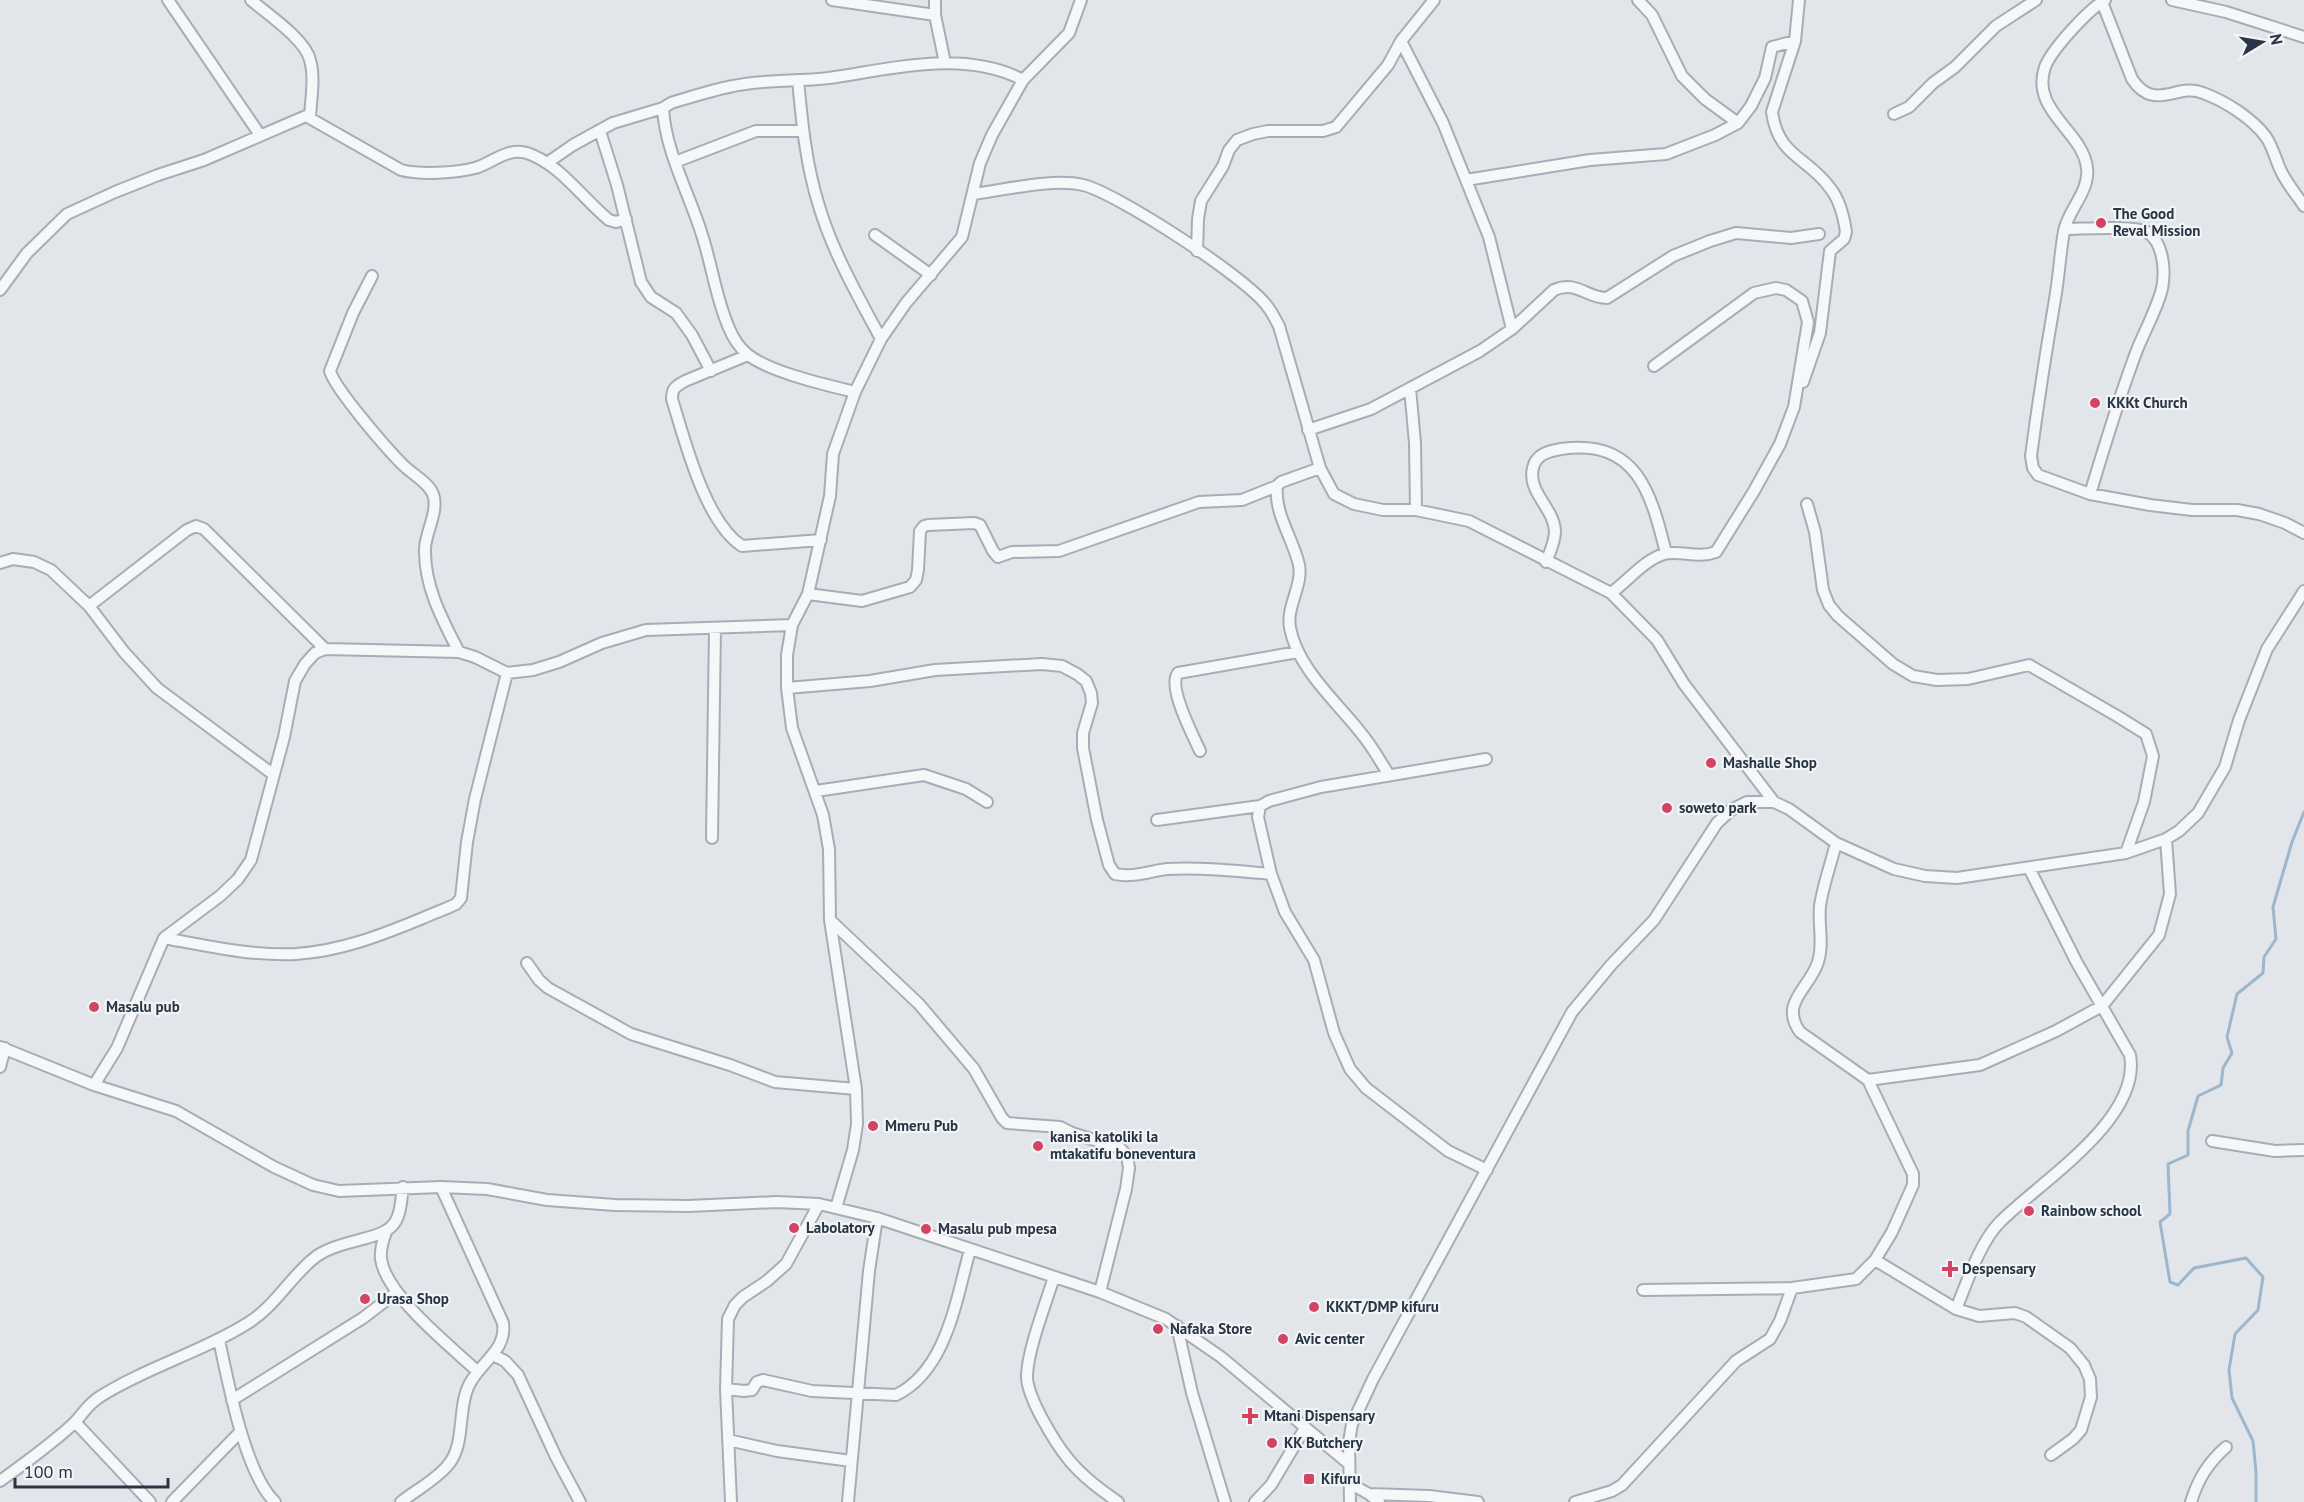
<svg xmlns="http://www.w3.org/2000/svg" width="2304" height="1502" font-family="'PT Sans',sans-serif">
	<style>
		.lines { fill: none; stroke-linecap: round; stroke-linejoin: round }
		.stream { stroke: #9cb7cc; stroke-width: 3 }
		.minor-casing { stroke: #a7adb6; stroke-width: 14 }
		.minor { stroke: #f5f7f9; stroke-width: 10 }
		.poi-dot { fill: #d34463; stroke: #f2f5f8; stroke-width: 2 }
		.labels { text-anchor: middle; stroke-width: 4.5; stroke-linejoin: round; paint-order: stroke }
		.poi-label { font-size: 15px; font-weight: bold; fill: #293544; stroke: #f2f5f8; text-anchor: start }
	</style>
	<rect width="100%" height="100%" fill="#e2e6eb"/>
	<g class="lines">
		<!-- stream -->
		<path class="stream" d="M2256,1502V1472L2253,1441L2232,1398L2229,1370L2235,1334L2258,1310L2263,1277L2246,1258L2194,1268L2178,1285L2170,1282L2160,1222L2170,1214L2168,1164L2188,1155V1131L2198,1096L2221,1085L2223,1068L2232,1053L2227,1037L2237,994L2263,973L2264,957L2276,939L2273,907L2292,842L2304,812"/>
		<defs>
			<path id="minor" d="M168,0L260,135
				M251,0C267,14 305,39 310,60C315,77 311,99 310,117
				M832,0L935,15
				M935,0V15L945,63
				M1638,0L1652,15L1682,76L1705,99L1738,123
				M1799,0L1795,41L1772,112C1778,157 1808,157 1830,188C1839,199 1844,218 1846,232L1844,239L1830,251L1820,333L1803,382
				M2105,0C2088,10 2052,49 2045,67C2030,111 2083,131 2087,168C2090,191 2068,210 2064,231C2060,254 2059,276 2055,299C2046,351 2038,403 2031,456L2033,468L2038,475L2090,494L2150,505L2192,510H2237L2259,514L2285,523L2304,533
				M2172,0L2226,12L2304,37
				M2102,2L2132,79C2155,113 2177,82 2203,93C2225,101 2252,118 2266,137C2273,147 2276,161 2281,171C2287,184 2296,194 2304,206
				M1401,41L1443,123L1489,237L1512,329
				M798,80C802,123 806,165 819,206C833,253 858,296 881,339
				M1894,114L1909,107L1933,83L1955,67L1996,26L2036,0
				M600,131L617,185L641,282L651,297L676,313L692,335L711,371
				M675,162L756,131H803
				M547,163L573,145L613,123L663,108
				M1466,180L1590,160L1666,154L1715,135L1738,123L1751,106L1765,78L1772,47L1795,41
				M973,194C1006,190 1051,178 1083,185C1117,193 1247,278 1267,306C1272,312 1275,319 1279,326L1320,468L1334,494L1354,504L1383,510H1416L1469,521L1611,593L1657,640L1684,684L1774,802
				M2065,229C2082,229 2134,225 2147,232C2162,241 2165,266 2163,282C2162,299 2144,332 2137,350C2119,397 2105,445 2090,494
				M875,235L931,275
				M1197,251L1198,219L1201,201L1223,166L1229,150L1237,140L1253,134L1268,131H1323L1336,127L1388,65L1401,41L1434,0
				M372,276L353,313L330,371C335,389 387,449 403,465C412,474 428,482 433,494C439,511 426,531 425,548C424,586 442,619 459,652
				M0,290L27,253L67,214L115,192L158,175L204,160L306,116L401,170C420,175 456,173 475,168C492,163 508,147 527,153C560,164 582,198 609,220L616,222L626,219
				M748,355L685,381C676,386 672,388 672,399C685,441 705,522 742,546L821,540
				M1410,388L1415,443L1416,510
				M855,392C826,385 769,372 747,354C739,347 733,338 729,328C716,299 712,265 702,235C690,195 665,151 663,108L671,103C691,97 712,90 733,86C764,79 797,82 829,78C892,69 964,49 1023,80
				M1308,430L1371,409L1480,351L1512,329L1554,290C1577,280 1586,298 1607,298L1673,256L1710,241L1736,233L1791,238L1819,234
				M1320,468L1281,482L1277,486C1274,514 1293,538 1299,565C1303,586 1286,606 1290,628C1298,669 1336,701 1361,733C1372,746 1380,761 1389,775
				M1807,504L1815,532L1823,590L1829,605L1838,616L1893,664L1913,676L1937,680L1968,679L2029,665L2117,716L2146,734L2153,756L2144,802L2126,853
				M1546,562C1550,552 1555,542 1555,531C1554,508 1527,492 1533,468C1536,454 1549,451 1561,449C1637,438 1651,493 1666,553
				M0,563L13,559L34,562L51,570L89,606L124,652L157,688L274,775
				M1611,593C1628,581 1644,560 1664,554C1681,550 1697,559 1716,552L1754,491L1780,444L1794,407L1808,322L1802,301L1786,290L1776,288L1754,293L1654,366
				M808,594L862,601L910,587L916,580L918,570L920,531L924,526L928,525L974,523L980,525L993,551L998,557L1012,552L1059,551L1199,502L1242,500L1277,486
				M89,606L187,530L196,526L204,529L325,649
				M787,688L870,681L935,670L1042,664L1062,666L1077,674L1086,681L1091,693L1092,703L1083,733V748L1097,820L1109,865L1115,874C1133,878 1150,871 1167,869C1201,867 1237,871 1271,874
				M1200,751C1193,735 1167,687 1178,673L1298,652
				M1486,759L1321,787L1269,801L1260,806L1258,817L1271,874L1285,912L1314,960L1334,1033L1350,1069L1366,1088L1448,1151L1487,1170
				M816,791L924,775L966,789L987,802
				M1157,820L1260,806
				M712,838L715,628
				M830,920L919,1004L974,1069L1002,1118L1007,1123L1060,1127L1072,1133L1120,1148L1127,1156L1129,1168L1126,1189L1100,1292
				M164,938C207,946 251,956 296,954C341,951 382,935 423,918C434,913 446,909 456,904L461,898L467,842L475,799L507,673
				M527,963L539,980L548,988L631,1034L730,1065L775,1082L856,1089
				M0,1047L94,1085L176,1111L274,1167L313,1185L339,1191L441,1187L487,1189L547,1200L615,1205L689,1206L777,1202L819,1204L877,1218L1100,1292L1166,1319L1221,1357L1349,1464
				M0,1067L5,1048
				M1868,1080L1980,1065L2056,1031L2102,1006L2159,935L2170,894L2166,839
				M94,1085L117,1048L164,938L220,896L238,879L251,860L284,737L295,681L305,664L315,653L325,649L459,652L475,657L507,673L533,670L559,662L602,643L646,630L792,625
				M2212,1141L2275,1151L2304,1150
				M836,1208L853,1150L857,1124L856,1089L830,920L829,849L823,815L792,728L787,688V655L792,625L808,594L830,496L833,454L855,392L881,339L906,303L962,237L980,163L992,135L1023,80L1069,33L1081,0
				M386,1232C383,1240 380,1250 381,1259C386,1295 450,1346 476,1370
				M1875,1260L1956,1309L1979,1316L2015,1313L2026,1317L2070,1348L2084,1365L2090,1379L2091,1397L2081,1430L2073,1439L2051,1455
				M1054,1277C1046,1303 1028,1349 1027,1375C1026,1396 1055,1443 1069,1460C1083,1477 1101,1490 1118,1502
				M1643,1290L1792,1288L1856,1279L1875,1260L1892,1232L1913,1185V1174L1868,1080L1800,1032C1779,1003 1810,988 1818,962C1824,944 1818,925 1820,906C1823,885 1831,864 1836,843
				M1956,1309C1967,1283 1979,1244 1999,1223C2038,1183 2142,1120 2130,1055L2077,963L2029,868
				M1177,1326L1192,1393L1225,1502
				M219,1340C228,1381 245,1474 275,1502
				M493,1355L505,1361L518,1375L556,1457L580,1502
				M726,1389L744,1391L752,1390L757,1382L763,1380L812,1391L896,1395C947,1370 956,1299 970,1250
				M232,1400L363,1318L397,1292
				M75,1422L150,1502
				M728,1440L777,1451L851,1461
				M0,1481C25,1463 49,1446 72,1425C84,1414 85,1406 101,1396C147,1367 202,1352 248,1323C274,1307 290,1278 313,1259C335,1240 378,1241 392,1226C401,1217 401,1200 403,1187
				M1351,1484L1369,1494L1379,1502
				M1369,1494L1429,1496L1478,1502
				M172,1502L241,1431
				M401,1502C416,1490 436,1480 448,1465C466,1444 457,1409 469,1385C480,1362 507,1351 503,1323L441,1187
				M731,1502L726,1389L728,1319L735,1305L743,1297L767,1281L786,1264L819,1204
				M848,1502L869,1271L877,1218
				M1255,1502L1271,1485L1305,1428
				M1350,1502L1349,1442L1352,1424L1373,1379L1572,1012L1611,965L1654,920L1717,823L1731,810L1747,802H1774L1789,809L1836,843L1894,869L1925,876L1957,878L2126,853L2166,839L2179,831L2198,813L2225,767L2239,720L2267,649L2304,591
				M1575,1502L1612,1491L1622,1485L1736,1361L1770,1339L1780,1321L1792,1288
				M2191,1502C2198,1479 2208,1463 2226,1447"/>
		</defs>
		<!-- minor casing -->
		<use href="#minor" class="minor-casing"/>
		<!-- minor -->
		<use href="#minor" class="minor"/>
	</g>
	<!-- markers -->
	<g class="poi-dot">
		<circle cx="2101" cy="223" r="6"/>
		<circle cx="2095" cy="403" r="6"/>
		<circle cx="1711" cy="763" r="6"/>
		<circle cx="1667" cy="808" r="6"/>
		<circle cx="94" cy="1007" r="6"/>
		<circle cx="873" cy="1126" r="6"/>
		<circle cx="1038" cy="1146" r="6"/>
		<circle cx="2029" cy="1211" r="6"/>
		<circle cx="794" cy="1228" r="6"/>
		<circle cx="926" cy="1229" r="6"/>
		<path d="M1947 1260h6v6h6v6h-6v6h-6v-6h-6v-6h6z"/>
		<circle cx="365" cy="1299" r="6"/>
		<circle cx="1314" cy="1307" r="6"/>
		<circle cx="1158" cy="1329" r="6"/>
		<circle cx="1283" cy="1339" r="6"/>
		<path d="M1247 1407h6v6h6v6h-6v6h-6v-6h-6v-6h6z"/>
		<circle cx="1272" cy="1443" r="6"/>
		<rect x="1303" y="1473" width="12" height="12" rx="3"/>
	</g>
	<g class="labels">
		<!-- poi labels -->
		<g class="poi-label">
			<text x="2113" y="219">The Good<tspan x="2113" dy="17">Reval Mission</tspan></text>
			<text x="2107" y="408">KKKt Church</text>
			<text x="1723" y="768">Mashalle Shop</text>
			<text x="1679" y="813">soweto park</text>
			<text x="106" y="1012">Masalu pub</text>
			<text x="885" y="1131">Mmeru Pub</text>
			<text x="1050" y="1142">kanisa katoliki la<tspan x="1050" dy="17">mtakatifu boneventura</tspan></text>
			<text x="2041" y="1216">Rainbow school</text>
			<text x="806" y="1233">Labolatory</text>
			<text x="938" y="1234">Masalu pub mpesa</text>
			<text x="1962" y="1274">Despensary</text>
			<text x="377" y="1304">Urasa Shop</text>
			<text x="1326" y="1312">KKKT/DMP kifuru</text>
			<text x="1170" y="1334">Nafaka Store</text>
			<text x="1295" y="1344">Avic center</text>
			<text x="1264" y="1421">Mtani Dispensary</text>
			<text x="1284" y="1448">KK Butchery</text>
			<text x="1321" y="1484">Kifuru</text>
		</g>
	</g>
	<!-- north arrow -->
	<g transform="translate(2262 42) rotate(79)" stroke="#f2f5f8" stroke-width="4.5" paint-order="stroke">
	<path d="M0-4.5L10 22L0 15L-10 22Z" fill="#293544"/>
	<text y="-9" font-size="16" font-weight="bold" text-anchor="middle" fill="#293544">N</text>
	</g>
	<!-- scale -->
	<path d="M15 1478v9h153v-9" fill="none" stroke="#293544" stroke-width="3"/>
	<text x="24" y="1478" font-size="18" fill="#293544" stroke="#f2f5f8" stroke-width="4.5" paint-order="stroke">100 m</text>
</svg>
